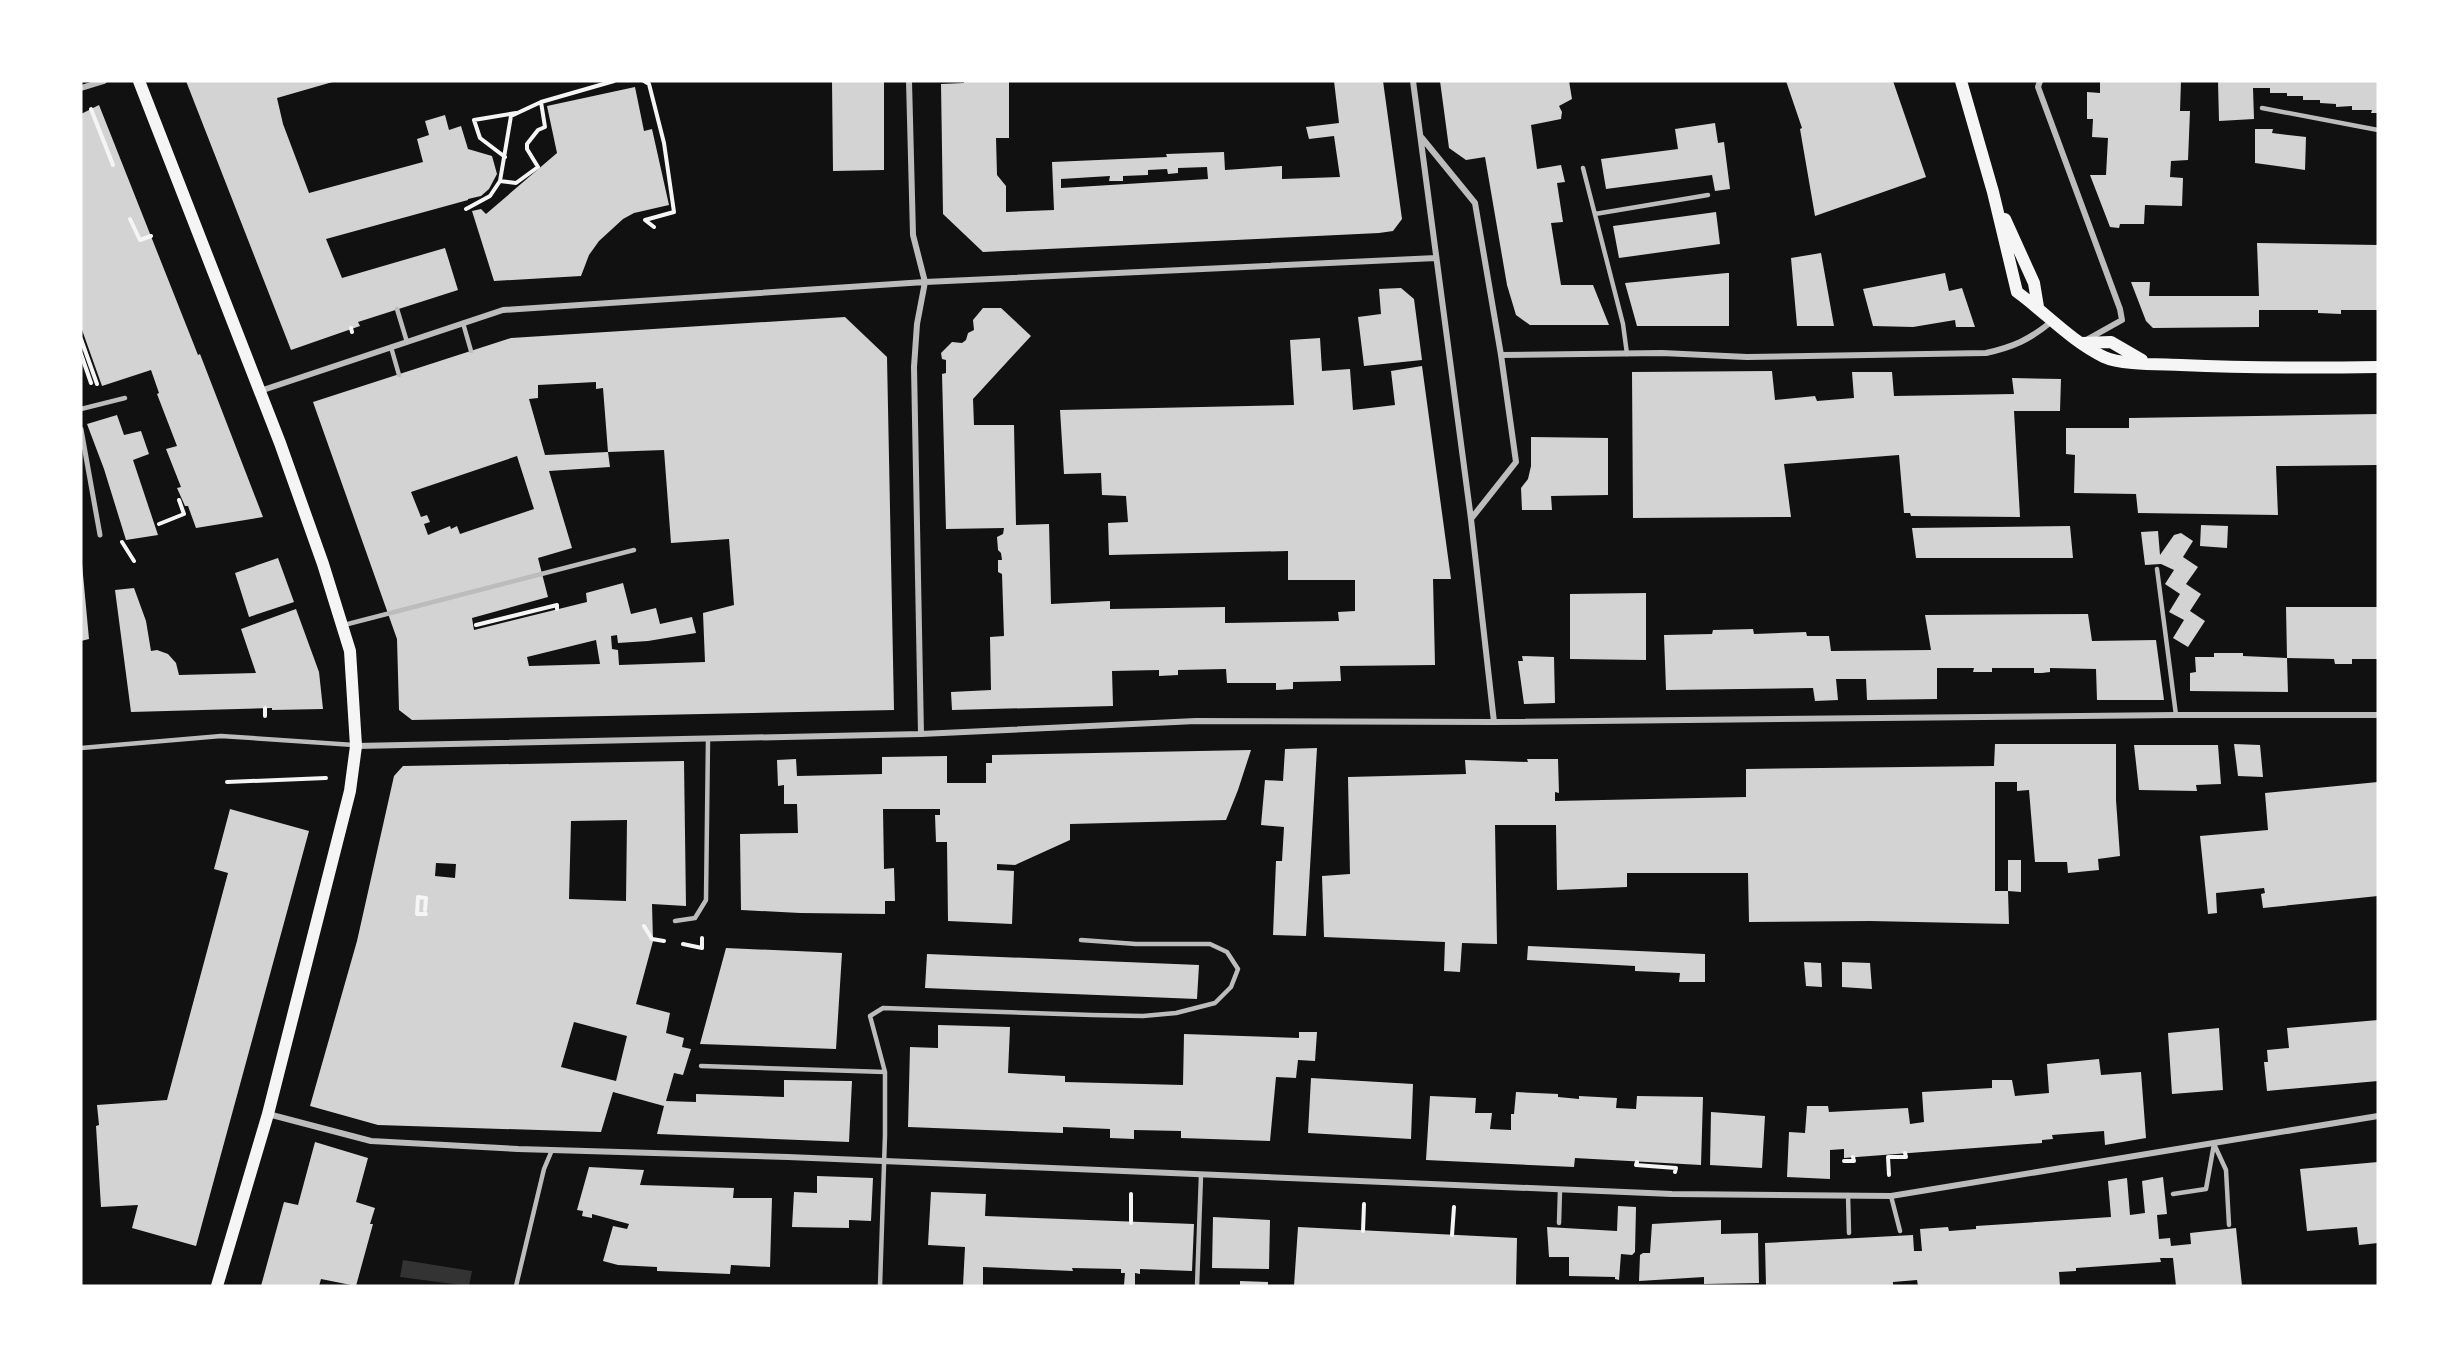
<svg xmlns="http://www.w3.org/2000/svg" width="2459" height="1367" font-family="'Source Sans 3',sans-serif">
	<style>
		.water { fill: #333 }
		.building { fill: #d3d3d3; fill-rule: evenodd }
		.lines { fill: none; stroke-linecap: round; stroke-linejoin: round }
		.path { stroke: #f5f5f5; stroke-width: 4 }
		.service { stroke: #bcbcbc; stroke-width: 4.5 }
		.pedestrian { stroke: #bcbcbc; stroke-width: 5 }
		.minor { stroke: #bcbcbc; stroke-width: 6 }
		.secondary { stroke: #f5f5f5; stroke-width: 12 }
	</style>
	<rect width="100%" height="100%" fill="#111"/>
	<!-- water -->
	<path class="water" d="M403,1260L472,1271L469,1286L400,1277Z"/>
	<!-- building -->
	<path class="building" d="M186,81H336L277,98L283,124L309,193L423,162L417,139L429,135L425,121L445,115L449,130L461,126L468,149L492,156L497,174L489,189L481,196L468,199V200L326,239L342,278L445,248L458,290L358,322L360,326L291,350Z
		M832,81H884V170L833,171Z
		M964,81H1009V138H996L997,175L1006,186V212L1054,210L1052,162L1167,157L1166,154L1224,152L1225,170L1282,166V179L1340,177L1334,136L1309,139L1306,127L1339,123L1334,81H1383L1402,219L1393,231L1379,233L983,252L943,214L941,84L964,83ZM1207,167L1208,179L1061,188V179L1110,176L1109,181H1123V176L1148,175V170L1167,169L1168,174L1178,173V168Z
		M1440,81H1569L1572,99L1559,106L1562,112L1561,119L1531,125L1537,169L1561,165L1565,182L1557,183L1563,222L1551,223L1561,285H1593L1609,325H1530L1516,315L1507,285L1485,157L1466,160L1449,148Z
		M1786,81H1893L1926,177L1815,216L1800,129L1802,128Z
		M2100,81H2181L2180,111H2190L2188,160L2171,161L2170,177L2183,178L2182,206L2145,205L2144,224H2120L2119,228L2110,227L2090,175H2106L2108,138L2092,137L2093,119H2087V92L2100,93Z
		M2218,81H2378V113H2371L2372,110H2352V106L2336,107V104L2320,103V100H2303V96H2287V93H2270V88H2253L2254,119L2219,121Z
		M635,87L644,131L652,129L669,205L634,213L623,219L599,241L589,255L581,276L494,281L472,211L481,209L486,214L557,153L547,106Z
		M99,105L198,355L200,354L263,517L196,528L188,506H185L177,488L181,487L166,449L177,446L157,394L159,393L151,370L102,386L81,327V114Z
		M1715,123L1718,143L1724,142L1730,189L1715,191L1712,175L1606,189L1601,159L1678,149L1675,129Z
		M2255,129H2273L2272,133L2306,137L2305,170L2255,163Z
		M1716,212L1720,244L1619,258L1613,226Z
		M2257,243L2378,245V310H2341V314L2318,313V310H2259V327L2153,328L2146,321L2131,282H2150L2149,296H2259Z
		M1821,253L1834,326H1797L1791,258Z
		M1727,273H1729V326H1637L1625,283Z
		M1945,273L1949,291L1962,288L1975,327H1956L1955,320L1913,327L1873,326L1863,289Z
		M1401,288L1414,299L1422,360L1364,366L1358,317L1381,314L1379,289Z
		M983,308H1001L1031,336L973,399L974,425H1014L1016,525L1049,524L1051,604L1110,601V609L1225,607V623L1339,621L1338,612L1355,611V580H1288V551L1109,555L1108,523L1128,522L1126,496L1102,495L1101,473L1064,474L1060,410L1294,405L1290,340L1320,338L1322,371L1350,369L1353,410L1395,405L1391,371L1422,366L1451,579H1433L1435,665L1340,666L1341,681L1293,682V689L1276,690V683H1227L1226,669L1178,670V675L1159,676V670L1112,671L1113,706L952,710L951,692L991,690L990,637L1004,636L1002,574L998,572V560H1002L1001,553L998,550L997,537L1003,534L1004,528L946,529L942,374L946,373V360L942,359L941,353L952,342L962,343L966,340L968,333L974,330L973,320Z
		M845,317L887,357L894,710L412,720L399,710L397,639L313,402L511,338ZM596,382V389L603,388L608,452L664,450L671,543L729,539L734,605L703,613L705,662L619,665L618,650L612,649L611,636L617,635L618,643L648,641L696,633L692,617L660,624L656,608L631,614L623,583L586,593L587,602L474,630L472,618L548,597L538,558L572,548L549,471L610,467L608,452L545,455L529,399L538,398V385ZM517,456L534,509L460,534L457,526L451,529L450,526L428,535L424,524L430,522L427,515L421,517L411,492ZM596,640L600,664L529,666L527,657Z
		M1772,371L1775,400L1815,396L1817,401L1854,398L1852,372H1892L1894,396L2014,394L2012,378L2061,379L2060,411H2014L2020,517L1911,516L1910,513H1904L1899,455L1784,464L1791,517L1633,518L1632,372Z
		M2378,414V465L2276,466L2278,515L2138,513L2136,494L2074,493L2075,455L2066,454V428H2129V418Z
		M117,415L124,435L141,431L149,454L133,460L158,535L126,540L104,469L87,424Z
		M1531,437L1608,438V495L1551,496L1552,510H1522L1521,488L1528,479L1531,466Z
		M2201,525L2228,526L2227,548L2200,546Z
		M2070,526L2073,558H1916L1912,528Z
		M2158,531L2160,555L2174,535L2181,533L2193,541L2183,557L2198,567L2186,584L2201,594L2190,611L2205,621L2188,647L2173,638L2184,620L2169,612L2180,594L2165,584L2174,570L2161,564L2145,565L2141,532Z
		M81,553L89,639L81,641Z
		M278,558L294,602L249,617L235,573Z
		M134,588L146,621L151,651L157,650L168,654L176,663L179,675L256,673L241,629L296,609L319,672L323,709L272,710V708L131,712L115,590Z
		M1646,593V660L1570,659V594Z
		M2286,607H2378V659H2352V664H2335L2334,659L2287,658L2288,692L2190,691V673L2196,672L2195,657H2214V653H2243V656L2287,658Z
		M2088,614L2092,641L2156,640L2164,700H2097L2096,669L2050,668V672L2042,673H2034V668H1992V672H1973L1974,668H1937V699L1867,700L1866,679H1836L1838,700L1815,701L1813,688L1666,690L1664,635L1712,634L1713,630L1753,629L1754,634L1806,632L1807,636H1829L1831,651L1931,650L1925,615Z
		M1522,656L1554,657L1555,703L1524,704L1518,661H1523Z
		M1995,744H2116V800L2120,856L2098,859L2099,870L2068,873L2067,862H2035L2029,790L2017,791V782H1995V891H2008L2009,924L1870,921L1749,922L1748,873H1627V887L1557,890L1556,825H1495L1497,944L1462,943L1460,972L1444,971L1445,942L1324,937L1322,876L1350,874L1348,777L1466,774L1465,760L1528,762L1527,759H1558L1559,793L1555,792V801L1746,797V769L1994,766Z
		M2234,744L2260,745L2263,777L2238,776Z
		M2134,745H2218L2221,784L2196,785L2197,791L2139,790Z
		M1317,748L1306,936L1273,935L1276,861H1282L1284,827L1261,825L1265,780L1283,781L1285,749Z
		M1251,750L1238,790L1226,820L1070,824V840L1015,865L997,864V870L1014,871L1012,924L948,921L947,842H936L935,815H940V809H883L884,869L894,868L895,901H885V914L800,913L741,910L740,834L798,833L797,804H784V785L778,786L777,760L796,759L797,776L882,774V757L947,756V783H986V763H992V755Z
		M684,761L686,906L652,904L653,941L636,1004L670,1013L666,1033L684,1038L682,1047L691,1049L683,1075L674,1073L666,1101L696,1102V1094L784,1097V1080L852,1081L849,1142L657,1134L664,1106L613,1092L601,1132L378,1125L310,1106L357,941L394,776L403,766ZM627,820L626,901L569,899L571,821ZM436,863L456,864L455,878L435,876ZM574,1022L627,1036L616,1081L561,1067Z
		M2378,782V896L2263,908L2261,894L2265,893L2264,888L2216,893L2217,913L2208,914L2200,836L2268,830L2265,793Z
		M230,809L309,831L196,1246L132,1228L138,1205L101,1207L96,1126L99,1125L97,1105L167,1100L228,873L214,869Z
		M2008,860H2021V892L2008,891Z
		M1528,946L1705,954V982H1679L1680,973L1635,971V966L1527,960Z
		M726,948L842,953L836,1049L700,1044Z
		M927,954L1199,965L1197,999L925,988Z
		M1804,962L1821,963L1822,987L1806,986Z
		M1842,962L1870,963L1872,989L1842,987Z
		M2378,1020V1081L2267,1091L2264,1062H2268L2267,1050L2289,1048L2287,1028Z
		M938,1025L1010,1027L1008,1073L1065,1076V1082L1183,1085L1184,1034L1299,1038V1032H1317L1315,1061L1298,1060L1296,1078L1276,1077L1270,1141L1181,1138V1131L1134,1130V1139L1110,1138V1129L1063,1127V1133L908,1127L910,1047L938,1048Z
		M2219,1028L2223,1090L2172,1094L2168,1033Z
		M2099,1059L2101,1075L2141,1072L2146,1138L2105,1145L2104,1131L2052,1135L2053,1139L2042,1140V1143L1844,1158V1149L1830,1150V1179L1787,1177L1789,1132L1805,1133L1807,1106H1828L1829,1112L1908,1108L1910,1124L1924,1122L1922,1092L1992,1088V1080H2012L2015,1096L2049,1093L2047,1064Z
		M1311,1078L1413,1084L1411,1139L1308,1133Z
		M1516,1092L1558,1094V1097L1579,1099V1096L1617,1098L1616,1108L1636,1109L1637,1096L1703,1097L1701,1165L1575,1158L1574,1167L1426,1160L1430,1096L1476,1098L1475,1113H1492L1490,1129L1511,1130V1114H1514Z
		M1711,1112L1765,1116L1762,1168L1710,1165Z
		M315,1142L368,1158L356,1202L375,1208L370,1224H373L356,1286L321,1279L319,1286H261L284,1202L298,1205Z
		M2378,1162V1243L2359,1245L2357,1227L2307,1231L2300,1169Z
		M589,1167L644,1170L640,1185L734,1188L733,1198H772L770,1267L731,1265L730,1274L657,1271V1267L618,1265L603,1261L613,1226L627,1229L629,1224L592,1214V1218L582,1216L583,1211L577,1210Z
		M817,1176L873,1178L871,1221L849,1220V1228L792,1227L794,1192L817,1193Z
		M2163,1177L2167,1214L2157,1215L2159,1239L2170,1238L2171,1246L2191,1244L2190,1233L2236,1228L2242,1286H2176L2173,1258H2160L2161,1262L2076,1268V1271L2059,1272L2060,1286H1918L1917,1280L1893,1282V1286H1766L1765,1243L1913,1235L1914,1251H1922L1920,1229L1948,1227L1949,1231L1976,1229V1226L2111,1217L2108,1181L2127,1178L2130,1215L2145,1213L2142,1181Z
		M931,1192L986,1194L985,1216L1194,1224L1192,1271L1140,1269V1274L1135,1273V1285H1124L1125,1273H1121V1269L1072,1268L1073,1271L983,1267V1286H963L965,1247L928,1245Z
		M1618,1206L1636,1207L1635,1252L1632,1255L1621,1254L1619,1280L1615,1279V1277L1569,1276V1257H1549L1547,1227L1617,1231Z
		M1213,1217L1270,1220L1269,1269L1212,1268Z
		M1721,1220V1234L1758,1233L1759,1283L1704,1284V1277L1639,1281L1640,1255L1643,1253H1650L1652,1224Z
		M1298,1227L1517,1238L1516,1286H1294Z
		M1240,1281L1268,1282V1286H1240Z"/>
	<g class="lines">
		<!-- path -->
		<path class="path" d="M644,81L649,84L664,143L674,212L645,220L654,227
			M91,109L113,165
			M505,157L480,138L474,120L516,113
			M500,181L516,183L538,167L527,149V144L538,130L545,127L541,102
			M466,209L490,196L500,181L511,116L541,102L614,81
			M130,219L140,240L151,236
			M351,328L352,332
			M81,339L97,384
			M81,354L91,383
			M159,524L184,514L179,500
			M122,542L134,561
			M476,625L557,605V609
			M265,708V716
			M227,782L326,778
			M425,910L426,898L418,897L417,914H426
			M644,926L652,939L664,941
			M683,944L702,948V938
			M1844,1161H1854L1853,1157
			M1637,1162L1636,1165L1676,1168L1675,1172
			M1889,1175L1888,1157H1906L1905,1153
			M1131,1223V1194
			M1363,1231L1364,1204
			M1452,1235L1454,1207"/>
		<!-- service -->
		<path class="service" d="M2262,108L2378,130
			M1583,168L1623,324L1627,354
			M1595,214L1708,195
			M397,309L407,342
			M463,323L471,351
			M391,347L399,375
			M81,409L125,398
			M2157,569L2176,715
			M344,625L634,550
			M81,748L221,736L354,745
			M675,921L695,918L706,900L708,739
			M701,1066L885,1072
			M2214,1144L2226,1170L2229,1225
			M2173,1194L2206,1189L2214,1144
			M1848,1195L1849,1233
			M1891,1196L1900,1231
			M1559,1223L1560,1190
			M516,1286L544,1169L552,1150
			M880,1286L885,1135V1072L870,1016L883,1008L1092,1015L1143,1016L1176,1013L1215,1003L1231,987L1238,969L1227,952L1210,944H1136L1081,940
			M1197,1286L1201,1175"/>
		<!-- pedestrian -->
		<path class="pedestrian" d="M81,429L100,535"/>
		<!-- minor -->
		<path class="minor" d="M909,81L913,235L925,282L917,324L914,367L921,734
			M1413,81L1471,519L1494,722
			M2040,81L2038,87L2120,309L2122,320L2088,339
			M81,88L104,81
			M1422,138L1475,203L1501,355L1516,462L1471,519
			M1501,355L1662,353L1747,357L1986,353C2013,347 2029,340 2051,322
			M260,391L503,310L925,282L1436,258
			M356,746L921,734L1196,721L1494,722L2176,715H2378
			M268,1114L371,1141L518,1149L788,1157L1672,1194L1891,1196L2378,1116"/>
		<!-- secondary -->
		<path class="secondary" d="M139,81L280,443L323,564L350,651L356,746L350,791L268,1114L217,1286
			M1961,81L1993,192L2017,292C2046,313 2071,341 2104,357C2121,365 2162,364 2181,365C2247,368 2312,368 2378,367
			M2005,219L2034,283L2038,307
			M2082,343L2111,342L2142,360"/>
	</g>
	<!-- border -->
	<rect width="2459" height="1367" fill="none" stroke="#ffffff" stroke-width="165"/>
</svg>
